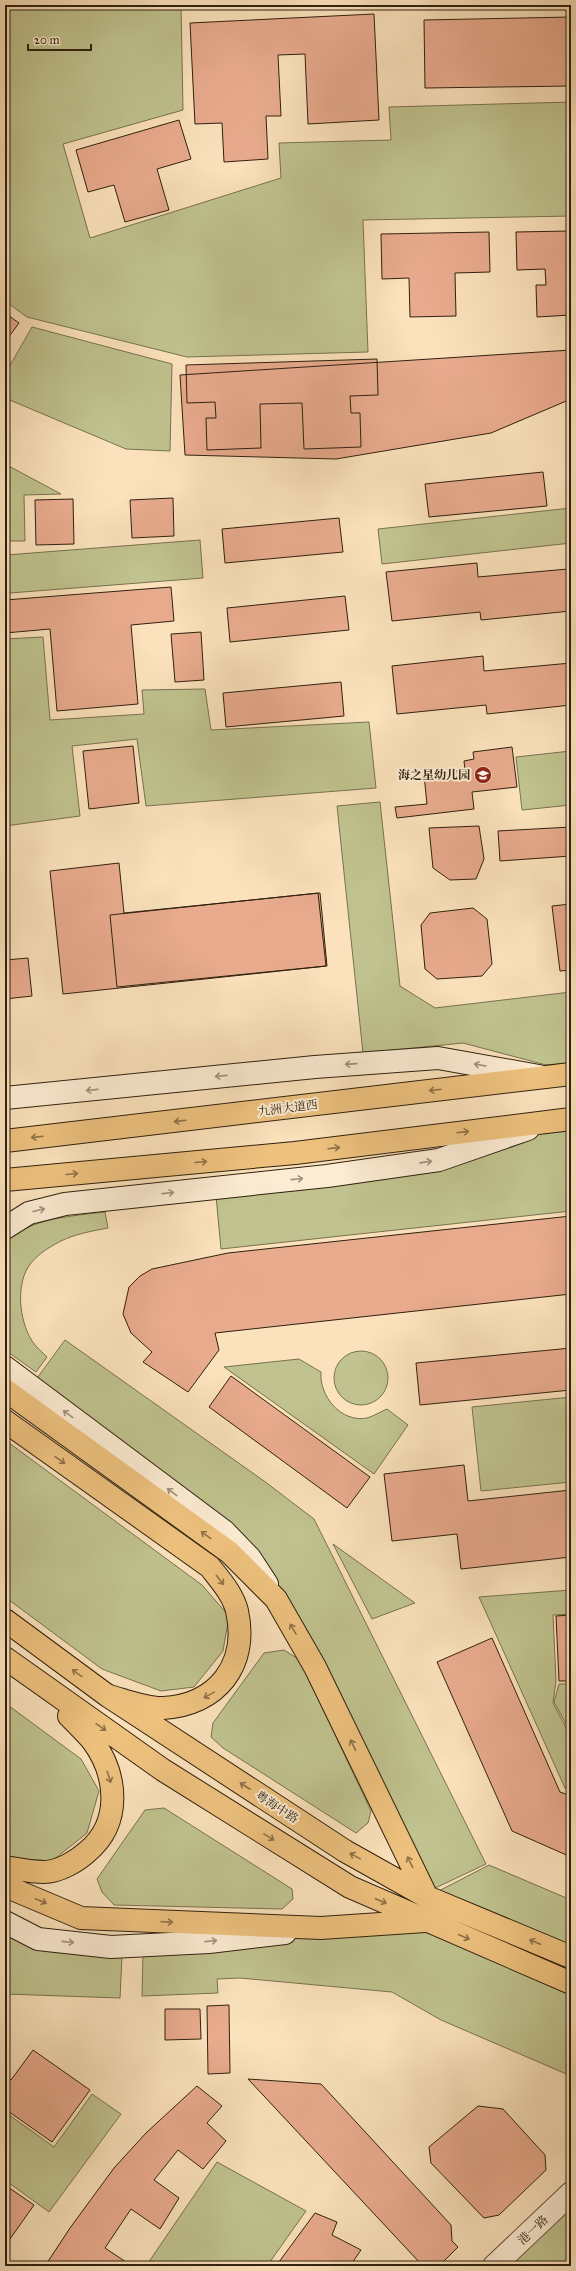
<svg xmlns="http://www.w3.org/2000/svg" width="576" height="2271" font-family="'IM FELL Great Primer','Noto Serif SC',serif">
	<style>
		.green { fill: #c0c38f; stroke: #78724e }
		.building { fill: #e9ab8e; stroke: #2f210e }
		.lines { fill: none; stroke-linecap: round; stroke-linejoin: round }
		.tertiary-casing { stroke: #62513a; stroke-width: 24 }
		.secondary-casing { stroke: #2f210e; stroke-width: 24 }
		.primary-casing { stroke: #2f210e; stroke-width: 24 }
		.trunk-casing { stroke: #2f210e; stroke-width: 24 }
		.tertiary { stroke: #fcecd3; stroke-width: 22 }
		.secondary { stroke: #fcecd3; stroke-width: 22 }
		.primary { stroke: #eec17e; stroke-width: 22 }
		.trunk { stroke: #eec17e; stroke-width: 22 }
		.oneway { stroke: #a0917a }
		.oneway2 { stroke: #8e7146 }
		.labels { text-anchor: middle; stroke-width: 4; stroke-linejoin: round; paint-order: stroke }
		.poi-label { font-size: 12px; font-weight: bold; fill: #2f210e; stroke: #fcecd3; text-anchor: end }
		.street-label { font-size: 12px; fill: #2f210e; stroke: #fcecd3 }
	</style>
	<rect width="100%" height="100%" fill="#fbe2bc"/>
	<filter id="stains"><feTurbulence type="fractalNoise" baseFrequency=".005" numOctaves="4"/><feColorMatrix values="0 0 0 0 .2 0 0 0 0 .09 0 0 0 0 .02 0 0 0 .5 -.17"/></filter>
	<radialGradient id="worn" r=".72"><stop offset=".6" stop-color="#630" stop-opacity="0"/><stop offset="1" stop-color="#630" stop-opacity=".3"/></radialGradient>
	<!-- green -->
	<path class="green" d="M5,5H181L183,110L63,144L90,238L281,178L279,143L391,140L389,107L571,102V216L363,220L368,352L187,357L27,317L5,301Z
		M32,327L172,364L170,451L126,449L5,398V374Z
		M5,464L61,494L24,495L25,541H5Z
		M571,508V543L382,564L378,529Z
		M200,540L203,578L10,593L6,555Z
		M43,637L50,720L144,714L142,690L205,689L211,730L369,722L376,788L146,806L137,739L72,746L80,816L5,826V776H8L5,751V639Z
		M571,751V805L522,810L516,757Z
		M380,802L400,986L435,1008L571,992V1063L546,1065L463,1043L363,1053L337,806Z
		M571,1125V1211L221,1249L216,1196L549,1127Z
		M105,1212L108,1228C92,1231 75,1234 61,1241C51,1246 38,1254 31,1263C15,1283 19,1320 32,1341C36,1347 42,1352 47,1357L36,1372L5,1350V1242C30,1218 73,1216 105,1212Z
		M65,1340L264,1481L314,1519L486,1864L431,1890L276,1599L32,1385Z
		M334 1378a27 27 0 1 1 54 0a27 27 0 1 1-54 0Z
		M299,1359L321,1372C319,1396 341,1423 367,1418C374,1416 380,1412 387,1409L408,1425L374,1474L224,1367Z
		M571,1397V1482L481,1491L472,1407Z
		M5,1440L202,1585L229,1616L223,1651L194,1687L161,1691L102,1669L5,1597Z
		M333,1544L415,1603L372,1619Z
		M571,1590V1614L553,1615L556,1681L553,1703L571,1737V1791L565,1788L479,1597Z
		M284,1650L300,1660L371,1811L368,1823L356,1833L223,1748L211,1737L213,1723L264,1653Z
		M559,1684H571V1733L554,1702Z
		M5,1703L81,1759L99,1791L87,1833L52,1861L9,1858L5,1855Z
		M164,1808L292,1889L293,1899L282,1909L114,1905L102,1892L97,1879L145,1810Z
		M489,1865L571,1900V1956L429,1896Z
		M427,1927L571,1990V2076L441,2020L392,1992L240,1978L217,1979L218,1993L142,1996L143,1952L322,1933Z
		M5,1932L122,1956L120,1998L5,1994Z
		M92,2094L121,2114L49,2212L5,2180V2112L54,2147Z
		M217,2162L306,2211L267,2266H146Z
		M563,2210L571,2218V2266H504Z"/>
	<!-- building -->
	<path class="building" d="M374,14L379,120L308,124L305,54L278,55L281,116H266L268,159L224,162L222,123L195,124L190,23Z
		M571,17V86L425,88L424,20Z
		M179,120L191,159L157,169L169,210L125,222L114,185L88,192L76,150Z
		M571,231V315L537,317L536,285H546L545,269L517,270L516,232Z
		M489,232L490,272L455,273L456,316L410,317L409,278L382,279L381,234Z
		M5,313L19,323L5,342Z
		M571,350V399L491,433L336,459L185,455L180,375Z
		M377,359L378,395L350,396L351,413H360L361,447L304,449L302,403L260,404L261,448L207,450L206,418H216L215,402L187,403L186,365Z
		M543,472L547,506L429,517L425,484Z
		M173,498L174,536L132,538L130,500Z
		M73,499L74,544L36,545L35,500Z
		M339,518L343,552L225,563L222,529Z
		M477,563L478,577L568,569L571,611L481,620L480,612L392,621L386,572Z
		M171,587L174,621L131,625L138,704L57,711L50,629L5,633V600Z
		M345,596L349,630L230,642L227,608Z
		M201,632L204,680L175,682L171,634Z
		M483,656L484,671L571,663V705L487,714L486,705L397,714L392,666Z
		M341,682L344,716L226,727L223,693Z
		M133,746L139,803L89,809L83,751Z
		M512,747L517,787L472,792L474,809L397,818L395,807L427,804L424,775L465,770L464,761L474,759L473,752Z
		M479,826L484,859L476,879L450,880L433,868L429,828Z
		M571,827V856L500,861L498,831Z
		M119,863L124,913L320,893L327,966L63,994L50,871Z
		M318,893L326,966L117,987L110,915Z
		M571,904V970L560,971L552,906Z
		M473,908L487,919L492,964L482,976L437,979L425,969L421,925L430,913Z
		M28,958L32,996L5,999V960Z
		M571,1216V1294L215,1333L219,1350L188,1392L143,1362L152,1352L131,1333L123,1314L129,1287L140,1276L152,1269L228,1253Z
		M571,1348V1390L420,1405L416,1363Z
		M231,1376L370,1477L347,1508L209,1407Z
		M464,1465L468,1501L571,1490V1557L461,1569L457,1534L392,1541L384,1474Z
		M571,1615V1681H559L556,1616Z
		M492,1638L560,1792L571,1796V1857L512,1831L437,1662Z
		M229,2005L230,2073L208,2074L207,2006Z
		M165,2009H200L201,2039L165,2040Z
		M33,2050L90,2090L52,2142L5,2109V2076L11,2080Z
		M248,2079L321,2084L451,2225L452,2241L458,2247L439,2266H428L421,2264Z
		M197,2086L222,2106L207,2123L226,2141L203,2169L178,2150L154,2180L179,2198L160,2229L131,2209L105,2248L129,2264L128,2266H45L70,2228L114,2168L146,2133Z
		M478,2106L503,2109L545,2155L546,2170L499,2215L484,2218L431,2163L429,2147Z
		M5,2185L34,2205L5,2246Z
		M315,2213L337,2222L332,2235L361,2250L350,2266H276Z"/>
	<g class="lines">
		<defs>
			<path id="tertiary" d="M494,2266L571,2193"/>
			<path id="secondary" d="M5,1098L315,1067L438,1058L539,1076
				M5,1228L29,1213L65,1204L327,1176L439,1160L528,1129
				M5,1367L224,1531L250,1558L267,1584
				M5,1922L38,1939L111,1947L209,1942L285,1933"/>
			<path id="primary" d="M5,1141L571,1074
				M5,1180L295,1153L571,1119
				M5,1421L210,1567C220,1580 233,1594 237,1611C249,1665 217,1705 163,1708C148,1709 124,1700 109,1696"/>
			<path id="trunk" d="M5,1390L229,1552L276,1599L315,1667L427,1897
				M5,1620L108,1696L345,1851L427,1897L571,1957
				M5,1658L163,1770L350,1887L571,1983
				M5,1867C18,1869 31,1872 44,1872C59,1872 77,1861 87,1852C122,1823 118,1775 92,1740C85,1732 77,1724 69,1716
				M5,1886L81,1918L321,1928L425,1921"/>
		</defs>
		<!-- tertiary casing -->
		<use href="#tertiary" class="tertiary-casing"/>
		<!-- secondary casing -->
		<use href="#secondary" class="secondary-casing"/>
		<!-- primary casing -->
		<use href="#primary" class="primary-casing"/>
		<!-- trunk casing -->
		<use href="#trunk" class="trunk-casing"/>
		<!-- tertiary -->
		<use href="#tertiary" class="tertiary"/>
		<!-- secondary -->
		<use href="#secondary" class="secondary"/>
		<!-- primary -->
		<use href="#primary" class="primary"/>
		<!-- trunk -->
		<use href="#trunk" class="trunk"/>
	</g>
	<!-- one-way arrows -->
	<defs><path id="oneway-shaft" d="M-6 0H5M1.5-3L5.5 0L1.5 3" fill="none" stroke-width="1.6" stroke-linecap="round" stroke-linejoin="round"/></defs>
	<g class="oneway">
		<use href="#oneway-shaft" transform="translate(351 1064) rotate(176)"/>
		<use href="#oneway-shaft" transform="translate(480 1065) rotate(-170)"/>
		<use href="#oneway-shaft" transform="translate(221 1076) rotate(174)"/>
		<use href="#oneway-shaft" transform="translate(92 1090) rotate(174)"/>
		<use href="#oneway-shaft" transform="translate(426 1162) rotate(-8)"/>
		<use href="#oneway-shaft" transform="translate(297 1179) rotate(-6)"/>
		<use href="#oneway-shaft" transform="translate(168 1193) rotate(-6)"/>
		<use href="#oneway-shaft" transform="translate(39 1210) rotate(-14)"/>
		<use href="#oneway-shaft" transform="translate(68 1414) rotate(-143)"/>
		<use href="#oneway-shaft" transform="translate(172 1492) rotate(-143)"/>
		<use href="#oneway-shaft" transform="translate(211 1941) rotate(-6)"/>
		<use href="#oneway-shaft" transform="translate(68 1942) rotate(6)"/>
	</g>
	<g class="oneway2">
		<use href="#oneway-shaft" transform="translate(435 1090) rotate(173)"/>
		<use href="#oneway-shaft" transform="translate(180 1121) rotate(173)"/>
		<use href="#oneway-shaft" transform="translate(463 1132) rotate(-7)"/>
		<use href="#oneway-shaft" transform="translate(37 1137) rotate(173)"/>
		<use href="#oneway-shaft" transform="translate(334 1148) rotate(-7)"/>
		<use href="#oneway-shaft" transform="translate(201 1162) rotate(-5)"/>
		<use href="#oneway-shaft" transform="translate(72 1174) rotate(-5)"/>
		<use href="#oneway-shaft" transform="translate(60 1460) rotate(35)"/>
		<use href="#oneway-shaft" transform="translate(206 1535) rotate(-144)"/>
		<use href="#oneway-shaft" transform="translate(220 1580) rotate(52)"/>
		<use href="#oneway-shaft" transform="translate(293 1629) rotate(-120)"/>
		<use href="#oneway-shaft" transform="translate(77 1673) rotate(-144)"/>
		<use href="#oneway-shaft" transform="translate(209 1695) rotate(151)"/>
		<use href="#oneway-shaft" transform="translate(101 1727) rotate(35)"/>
		<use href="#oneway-shaft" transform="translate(353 1745) rotate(-116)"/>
		<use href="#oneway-shaft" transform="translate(109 1777) rotate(72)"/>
		<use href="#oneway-shaft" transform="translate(245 1786) rotate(-147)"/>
		<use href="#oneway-shaft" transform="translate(269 1837) rotate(32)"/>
		<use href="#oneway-shaft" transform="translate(355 1856) rotate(-151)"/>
		<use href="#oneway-shaft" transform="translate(410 1862) rotate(-116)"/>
		<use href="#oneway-shaft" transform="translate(41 1901) rotate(23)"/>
		<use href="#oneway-shaft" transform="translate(381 1901) rotate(23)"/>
		<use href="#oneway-shaft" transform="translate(167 1922) rotate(2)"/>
		<use href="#oneway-shaft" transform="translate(464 1937) rotate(24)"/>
		<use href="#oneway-shaft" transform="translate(535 1942) rotate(-157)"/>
	</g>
	<!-- icons -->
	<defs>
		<symbol id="school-disc" viewBox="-11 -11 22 22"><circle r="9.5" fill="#8f2418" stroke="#fcecd3"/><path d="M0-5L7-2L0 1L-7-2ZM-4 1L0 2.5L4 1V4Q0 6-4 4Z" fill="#fff"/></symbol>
	</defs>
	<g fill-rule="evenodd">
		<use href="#school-disc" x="473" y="765" width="20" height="20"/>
	</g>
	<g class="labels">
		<!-- poi labels -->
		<g class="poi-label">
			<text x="470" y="779">海之星幼儿园</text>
		</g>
		<!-- street labels -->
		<g class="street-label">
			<text transform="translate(288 1108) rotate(-7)" y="4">九洲大道西</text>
			<text transform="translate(277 1807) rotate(33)" y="4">粤海中路</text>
			<text transform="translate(533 2230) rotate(-43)" y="4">港一路</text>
		</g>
	</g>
	<!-- margin -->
	<rect width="576" height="2271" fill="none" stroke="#fbe2bc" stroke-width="20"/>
	<rect x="6" y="6" width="564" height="2259" fill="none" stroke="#2f210e" stroke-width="2"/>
	<rect x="10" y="10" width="556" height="2251" fill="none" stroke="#2f210e"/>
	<!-- scale -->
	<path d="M28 44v6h63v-6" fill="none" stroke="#2f210e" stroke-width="2"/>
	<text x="34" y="44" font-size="12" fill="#2f210e" stroke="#fcecd3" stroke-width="3" paint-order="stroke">20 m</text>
	<rect width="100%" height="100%" filter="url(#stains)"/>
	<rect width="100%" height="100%" fill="url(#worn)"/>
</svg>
